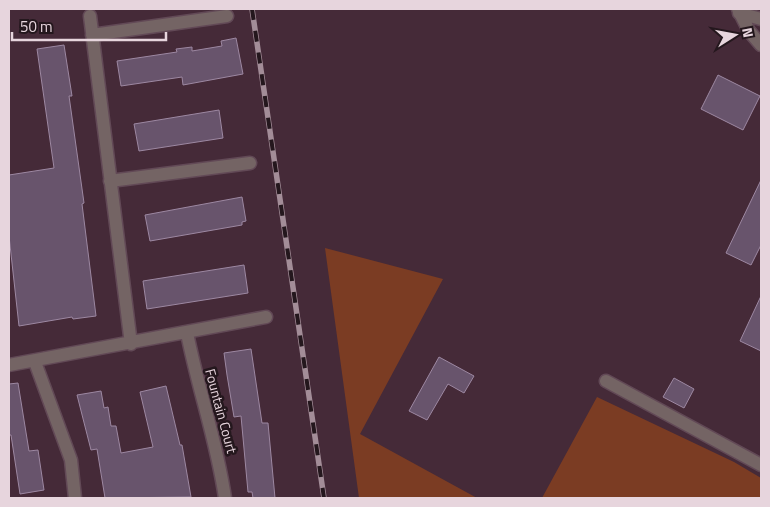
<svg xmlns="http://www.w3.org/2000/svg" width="770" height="507" font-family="'Titillium Web',sans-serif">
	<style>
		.green { fill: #7b3c23 }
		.building { fill: #68546c; stroke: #9d88a2 }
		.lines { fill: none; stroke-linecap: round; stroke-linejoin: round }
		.minor-casing { stroke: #624956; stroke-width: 15 }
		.minor { stroke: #746464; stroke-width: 12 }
		.rail-casing { stroke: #a38d98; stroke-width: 5.5 }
		.rail { stroke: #24171d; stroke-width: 4; stroke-dasharray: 11; stroke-linecap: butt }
		.labels { text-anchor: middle; stroke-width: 5; stroke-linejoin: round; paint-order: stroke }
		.street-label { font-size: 14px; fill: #e7d5dd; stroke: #24171d }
	</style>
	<rect width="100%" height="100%" fill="#452a38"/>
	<!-- green -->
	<path class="green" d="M325,248L443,279L360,434L477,498H359Z
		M597,397L734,462L761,478V498H542Z"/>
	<!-- building -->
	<path class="building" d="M236,38L243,74L183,85L182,77L121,86L117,61L177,52L176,49L192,47V51L222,46L221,41Z
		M64,45L72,96H69L84,203L82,204L96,316L73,319L72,317L19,326L9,236V175L54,168L37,49Z
		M718,75L760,96L743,130L701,109Z
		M219,110L223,138L139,151L134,124Z
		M761,180V245L751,265L726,253Z
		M242,197L246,221L242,222V225L150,241L145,215Z
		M244,265L248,293L147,309L143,281Z
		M761,296V351L740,341Z
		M251,349L262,423H268L275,498H253L252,492H248L241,416L234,417L227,375L224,353Z
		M439,357L474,376L464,393L448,384L427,420L409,411Z
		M674,378L694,389L684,408L663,397Z
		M18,383L29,451L38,450L44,490L20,494L11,435H9V384Z
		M166,386L180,445H182L191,497L105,498L97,449L91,450L77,395L101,391L104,408L108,407L111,426H116L121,453L153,447L140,392Z"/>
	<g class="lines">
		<defs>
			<path id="minor" d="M738,9L749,31L761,45
				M739,13L761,19
				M90,16L131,344
				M92,35L227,16
				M110,181L250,163
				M187,333C198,389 217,442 225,498
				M35,362L71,460L75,498
				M9,365L266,317
				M606,381L761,465"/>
		</defs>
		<!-- minor casing -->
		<use href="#minor" class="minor-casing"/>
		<!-- minor -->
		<use href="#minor" class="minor"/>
		<defs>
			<path id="rail" d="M252,9L324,498"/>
		</defs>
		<!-- rail casing -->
		<use href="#rail" class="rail-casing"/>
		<!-- rail -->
		<use href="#rail" class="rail"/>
	</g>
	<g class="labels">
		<!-- street labels -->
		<g class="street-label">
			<text transform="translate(221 411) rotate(75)" y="5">Fountain Court</text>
		</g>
	</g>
	<!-- border -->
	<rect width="770" height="507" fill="none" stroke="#e7d5dd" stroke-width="20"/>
	<!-- north arrow -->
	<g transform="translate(735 35) rotate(79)" stroke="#24171d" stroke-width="4" paint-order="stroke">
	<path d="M0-4L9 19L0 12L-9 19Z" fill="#e7d5dd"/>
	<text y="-8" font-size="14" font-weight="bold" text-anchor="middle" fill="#e7d5dd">N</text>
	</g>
	<!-- scale -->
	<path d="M12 32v8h154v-8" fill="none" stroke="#e7d5dd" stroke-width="2.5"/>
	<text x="20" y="32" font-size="15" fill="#e7d5dd" stroke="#24171d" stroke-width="4" paint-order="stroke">50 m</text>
</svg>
